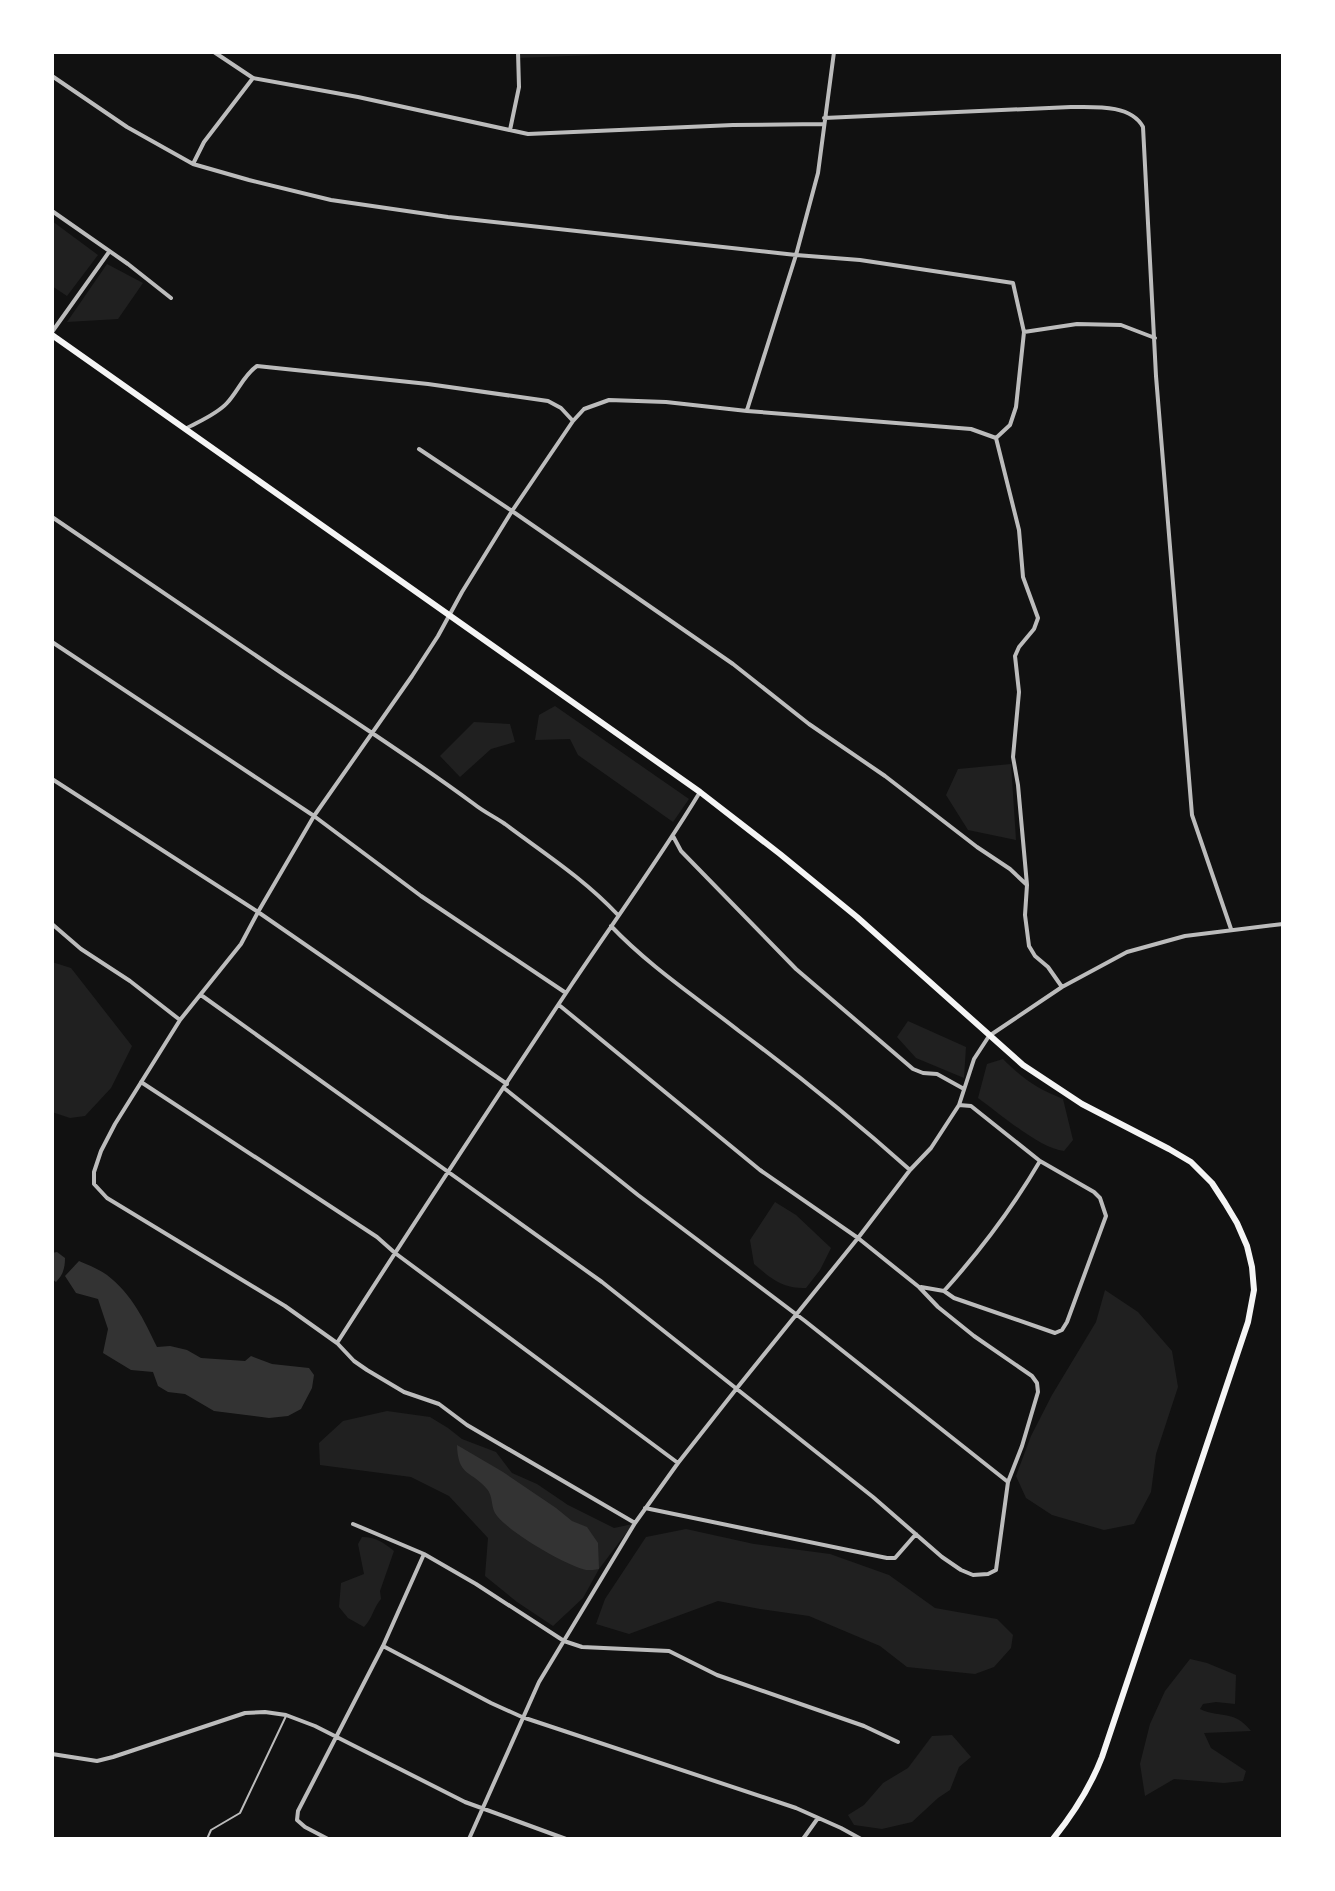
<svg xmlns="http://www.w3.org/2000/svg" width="1335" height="1891" font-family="Montserrat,sans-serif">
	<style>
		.green { fill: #202020 }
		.water { fill: #333 }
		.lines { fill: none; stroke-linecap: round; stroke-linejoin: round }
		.service { stroke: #bcbcbc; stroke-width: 2 }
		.minor { stroke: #bcbcbc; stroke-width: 4 }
		.secondary { stroke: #f5f5f5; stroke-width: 6 }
	</style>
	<rect width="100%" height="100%" fill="#111"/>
	<!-- green -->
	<path class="green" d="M519,52H673L517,58Z
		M52,221L98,255L67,296L52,286Z
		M107,264L143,283L118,319L67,322Z
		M555,706L689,799L673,822L578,755L570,739L535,740L539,715Z
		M474,722L510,724L515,742L491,749L460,777L440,756Z
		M1011,764L1016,840L968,830L946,795L958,769Z
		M52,962L71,968L132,1046L111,1088L85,1116L70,1118L52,1112Z
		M908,1021L966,1047L964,1078L916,1058L897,1037Z
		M1003,1059C1023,1079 1036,1088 1063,1099L1073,1140L1064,1151C1040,1149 999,1113 978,1098L987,1064Z
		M775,1202L796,1215L831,1248L820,1270L806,1288C781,1288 772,1279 754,1264L750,1240Z
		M1105,1290L1138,1312L1172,1351L1178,1387L1156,1454L1151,1492L1134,1524L1104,1530L1052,1515L1026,1498L1016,1476L1031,1436L1052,1395L1096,1322Z
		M387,1411L430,1417L448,1428L462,1439L496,1452L512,1473L537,1484L568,1505L614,1528L633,1524L599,1569L583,1598L553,1626L517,1602L485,1576L488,1538L449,1496L411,1477L320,1465L319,1443L343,1421Z
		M686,1529L754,1544L830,1554L889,1575L935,1608L997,1619L1013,1635L1011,1648L994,1667L975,1674L907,1667L880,1646L809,1616L760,1609L718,1601L629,1634L596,1624L605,1599L646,1537Z
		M362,1537C376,1537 384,1543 394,1551L380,1591L381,1599C373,1608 373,1618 364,1627L348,1618L339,1607L341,1583L364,1574L358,1544Z
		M1190,1659L1207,1663L1236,1675L1235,1704L1216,1702L1203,1704L1200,1709C1221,1719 1234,1709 1251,1731L1204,1733L1211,1748L1246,1771L1243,1781L1224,1783L1174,1779L1145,1796L1140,1764L1150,1724L1165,1691Z
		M952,1735L971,1757L959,1767L950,1790L938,1798L912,1822L882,1829L854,1825L848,1815L864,1805L883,1783L908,1768L932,1736Z"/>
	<!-- water -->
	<path class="water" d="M57,1252L65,1258C65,1268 63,1275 56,1282L52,1279V1253Z
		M79,1261C88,1265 99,1269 107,1275C132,1294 144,1320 157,1347L170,1346L187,1350L201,1358L245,1361L251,1356L272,1364L309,1368L314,1375L312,1388L301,1409L288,1416L269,1418L214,1411L185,1394L168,1392L158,1386L153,1372L131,1370L103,1353L108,1329L98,1299L76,1293L65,1276Z
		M457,1445L503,1472L556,1508L572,1521L587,1527L598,1543L599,1569C596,1570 589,1570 586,1570C565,1565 506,1531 495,1513C491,1506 493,1496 487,1489C471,1470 458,1477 457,1445Z"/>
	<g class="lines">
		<!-- service -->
		<path class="service" d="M207,1839L211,1830L240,1813L286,1716"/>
		<!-- minor -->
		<path class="minor" d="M214,52L253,78L358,97L528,134L733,125L823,124
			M52,76L127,127L193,164L249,180L331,200L448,217L796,255L860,260L1013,283L1024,332L1016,407L1010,425L996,438
			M824,118L1071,107C1094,107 1131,104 1143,127L1156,376L1192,815L1231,929
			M510,130L519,87L518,52
			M193,164L204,142L253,78
			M52,211L128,264L171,298
			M52,332L109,252
			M1024,332L1077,324L1121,325L1155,338
			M747,410L796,255L818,173L834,52
			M573,421L512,511L462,592L438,636L412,676L314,816L258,912L241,944L180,1020L115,1124L101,1151L94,1172V1184L107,1198L285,1306L337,1343L354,1361L367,1370L404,1392L439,1404L467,1425L635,1523
			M187,428C200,421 217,414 227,403C238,391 244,375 257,366L428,384L548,401L561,408L573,421L584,409L609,400L666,402L747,411L971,429L996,438
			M996,438L1019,530L1023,577L1038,618L1034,629L1019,647L1015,656L1019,692L1013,757L1018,785L1027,885L1025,915L1029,946L1035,956L1048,967L1062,987
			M419,449L512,511L733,664L809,724L885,776L977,847L1010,869L1027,885
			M52,517C129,570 206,622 283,674C348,717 412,758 474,804C484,812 495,817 505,824C545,854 583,878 618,915
			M52,642L314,816L421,896L566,993
			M52,779L258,912L507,1084
			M673,836L681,851L796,969L913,1069L923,1073L937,1074L964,1089
			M52,924L81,949L130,981L180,1020
			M611,926C649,966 696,997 739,1031C798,1075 855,1121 910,1170
			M201,995L602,1282L873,1497L942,1557L961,1570L973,1575L988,1574L996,1570L1008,1482L1022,1446L1038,1392L1037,1383L1032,1376L974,1336L938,1307L919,1287L858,1238L760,1170L559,1005
			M141,1082L377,1237L395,1253L678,1463
			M504,1088L638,1195L805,1321L1008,1482
			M921,1287L944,1291C980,1251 1013,1207 1040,1161
			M944,1291L954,1298L1055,1333L1062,1330L1067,1322L1106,1216L1100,1198L1094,1192L1040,1161L971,1106L959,1105
			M337,1343C414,1223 493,1103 572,984C615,920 660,858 700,792
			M645,1508L887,1558H895L916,1534
			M353,1524L424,1554L476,1584L564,1641L582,1647L669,1651L717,1675L864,1726L898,1742
			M383,1646L491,1703L522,1717L796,1808L841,1828L861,1839
			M52,1754L97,1761L113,1757L245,1713L265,1712L286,1715L315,1726L465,1802L566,1839
			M328,1839L305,1827L297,1820L298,1811L383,1646L424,1554
			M469,1839L539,1682L635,1523L678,1463L737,1388L858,1238L910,1170L931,1148L959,1105L974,1059L989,1036L1062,987L1127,952L1185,936L1283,924
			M803,1839L818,1818"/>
		<!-- secondary -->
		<path class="secondary" d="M52,335L700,792L780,854L857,917L1023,1065L1082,1104L1169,1149L1191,1162L1212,1183L1225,1203L1237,1223L1247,1246L1252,1267L1254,1290L1248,1322L1102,1757C1090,1788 1074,1813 1053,1839"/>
	</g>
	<!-- border -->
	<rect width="1335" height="1891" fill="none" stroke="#ffffff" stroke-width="108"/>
</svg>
